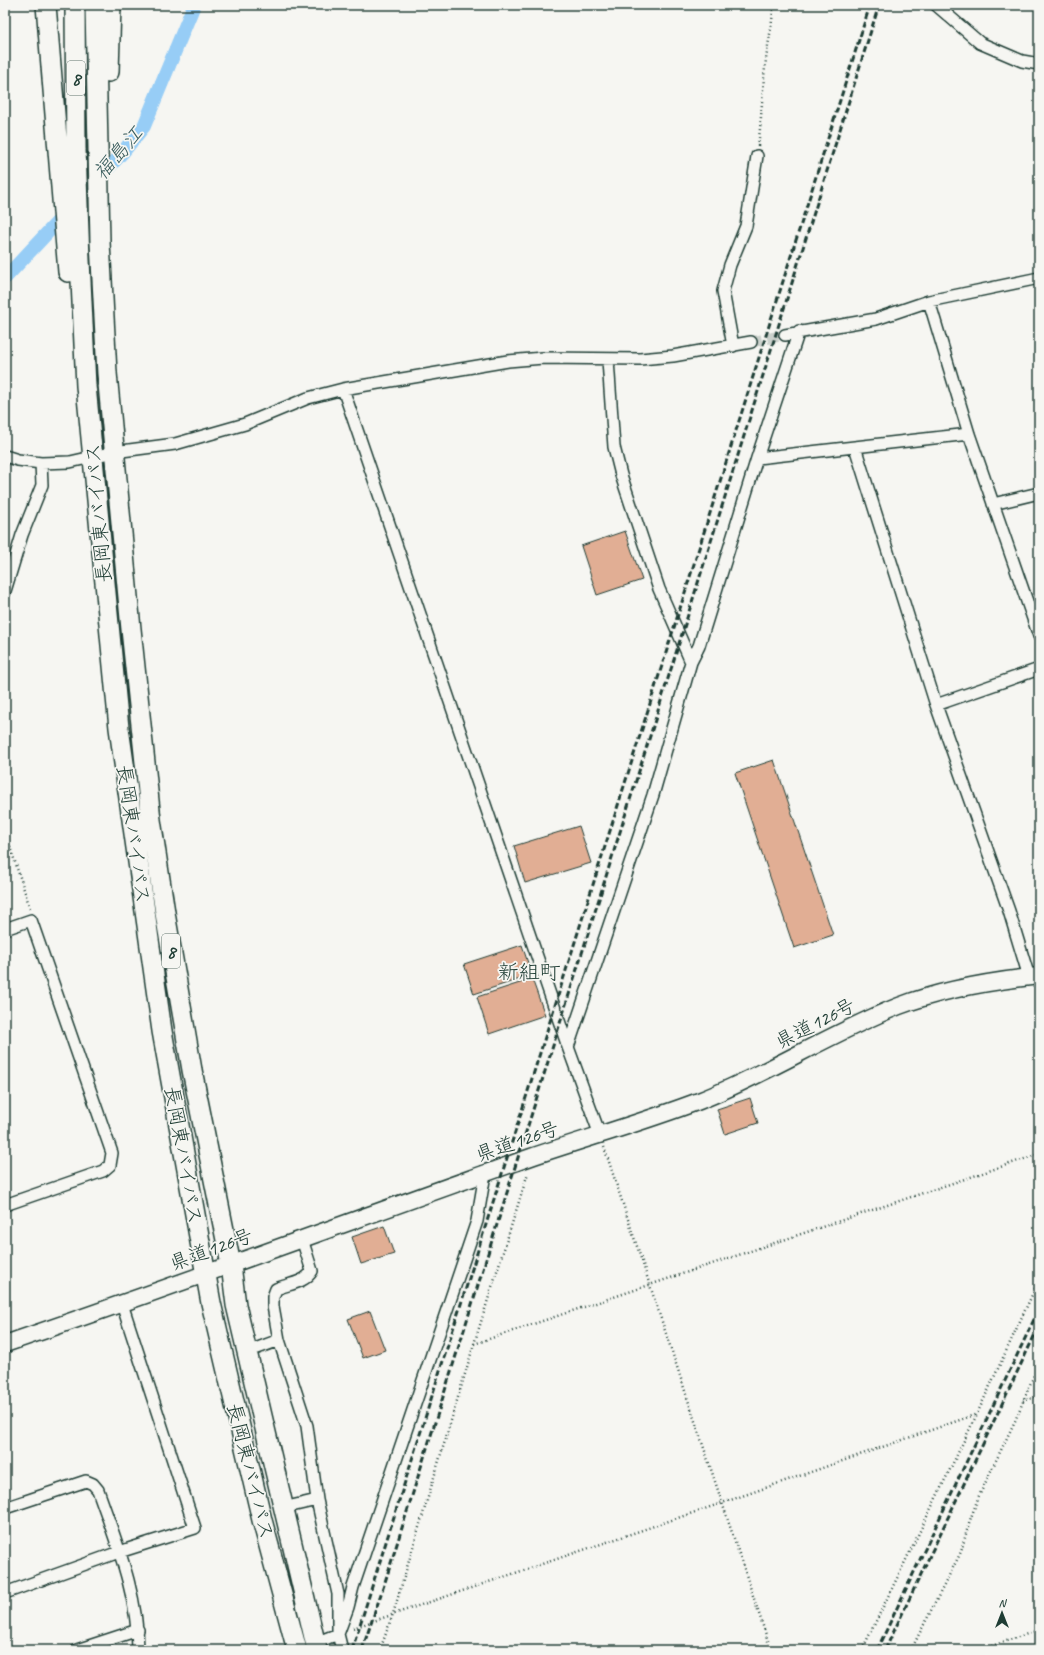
<svg xmlns="http://www.w3.org/2000/svg" width="1044" height="1655" font-family="Caveat,'Klee One',sans-serif">
	<style>
		.lines { fill: none; stroke-linecap: round; stroke-linejoin: round }
		.canal { stroke: #97cdf6; stroke-width: 14 }
		.building { fill: #e1ae94; stroke: #1f3d34 }
		.minor-tunnel { stroke: #cbd1cc; stroke-width: 11; stroke-dasharray: 11 5.5; stroke-linecap: butt }
		.minor-casing { stroke: #1f3d34; stroke-width: 14 }
		.secondary-casing { stroke: #1f3d34; stroke-width: 19 }
		.trunk-casing { stroke: #1f3d34; stroke-width: 22 }
		.path { stroke: #1f3d34; stroke-width: 2.5; stroke-dasharray: 1 3; stroke-linecap: butt }
		.minor { stroke: #f6f6f2; stroke-width: 11 }
		.secondary { stroke: #f6f6f2; stroke-width: 16 }
		.trunk { stroke: #f6f6f2; stroke-width: 19 }
		.rail { stroke: #1f3d34; stroke-width: 3; stroke-dasharray: 6 3; stroke-linecap: butt }
		.labels { text-anchor: middle; stroke-width: 3.5; stroke-linejoin: round; paint-order: stroke }
		.shield { fill: #f6f6f2; stroke: #60746d; stroke-width: 1 }
		.shield-label { font-size: 19px; font-weight: bold; fill: #1f3d34 }
		.street-label { font-size: 20px; fill: #1f3d34; stroke: #f6f6f2 }
		.water-label { font-size: 21px; font-style: italic; fill: #375a5b; stroke: #f6f6f2 }
		.neighbourhood-label { font-size: 21px; fill: #1f3d34; stroke: #f6f6f2 }
	</style>
	<rect width="100%" height="100%" fill="#f6f6f2"/>
	<filter id="ink" filterUnits="userSpaceOnUse"><feTurbulence type="fractalNoise" baseFrequency=".025" numOctaves="2"/><feDisplacementMap in="SourceGraphic" scale="8" xChannelSelector="R" yChannelSelector="G"/><feConvolveMatrix kernelMatrix="1 2 1 2 8 2 1 2 1" color-interpolation-filters="sRGB"/></filter>
	<g filter="url(#ink)">
		<g class="lines">
			<!-- canal -->
			<path class="canal" d="M5,278L123,152L144,126L194,5"/>
		</g>
		<!-- building -->
		<path class="building" d="M625,531L642,580L597,595L581,546Z
			M774,760L833,935L794,948L735,773Z
			M579,826L591,863L525,883L514,846Z
			M522,945L532,975L474,994L464,964Z
			M532,979L545,1015L489,1034L477,997Z
			M750,1098L758,1123L725,1134L717,1109Z
			M384,1226L394,1254L361,1264L352,1237Z
			M370,1311L385,1350L363,1358L348,1319Z"/>
		<g class="lines">
			<!-- minor-tunnel -->
			<path class="minor-tunnel" d="M751,342L785,335"/>
			<defs>
				<path id="minor" d="M936,5L980,43L1022,61L1039,64
					M929,301L969,434L1039,636
					M785,335L876,319L929,301L1039,278
					M733,346L723,291L730,265L746,226L757,156
					M608,360L614,447L621,475L659,589L691,662
					M343,389L568,1047L600,1135
					M855,447L936,705L1009,911L1029,977
					M5,456L18,460L41,463L70,462L114,452L175,444L245,424L308,398L343,389L508,361L543,358L640,359L673,356L751,342
					M757,458L969,434
					M993,504L1039,493
					M5,591L22,535L42,485L41,463
					M936,705L1039,669
					M5,929L31,920L112,1153L110,1165L103,1171L5,1205
					M568,1047L653,795L691,662L699,646L757,458L799,331
					M302,1239L312,1271C305,1283 288,1284 276,1289L273,1297V1306L279,1340L307,1426L317,1500L338,1594V1634L315,1643
					M247,1352L279,1340
					M5,1508L86,1481L93,1484L98,1490C116,1542 138,1594 138,1650
					M283,1508L317,1500
					M5,1593L119,1552L195,1528L122,1304
					M77,1650L138,1630
					M342,1650L338,1634L348,1607L353,1587L477,1221L485,1174"/>
				<path id="secondary" d="M5,1344C181,1284 356,1219 531,1157C587,1138 644,1122 699,1101C768,1074 830,1033 899,1006C943,989 992,981 1039,976"/>
				<path id="trunk" d="M46,5L68,272
					M75,5L76,150L80,260L86,386L119,728L162,1031L211,1303L262,1520L297,1650
					M95,5L100,242L107,373L131,629L151,820L166,919L192,1070L231,1265L236,1305L317,1650
					M109,72L111,5"/>
			</defs>
			<!-- minor casing -->
			<use href="#minor" class="minor-casing"/>
			<!-- secondary casing -->
			<use href="#secondary" class="secondary-casing"/>
			<!-- trunk casing -->
			<use href="#trunk" class="trunk-casing"/>
			<!-- path -->
			<path class="path" d="M758,146C762,117 762,89 766,60C768,42 773,23 773,5
				M5,831L30,908
				M604,1147L771,1650
				M474,1344L1039,1154
				M1023,1401L1039,1396
				M353,1628L722,1503L977,1414
				M380,1650L393,1614L474,1344L528,1173
				M862,1650L977,1414L1039,1280
				M911,1650L961,1552L969,1523L978,1498L1015,1421L1039,1363
				M980,1650L1039,1630"/>
			<!-- minor -->
			<use href="#minor" class="minor"/>
			<!-- secondary -->
			<use href="#secondary" class="secondary"/>
			<!-- trunk -->
			<use href="#trunk" class="trunk"/>
			<!-- rail -->
			<path class="rail" d="M352,1650L870,5
				M362,1650L385,1582L879,5
				M877,1650L1039,1309
				M885,1650L1039,1326"/>
		</g>
	</g>
	<g class="labels">
		<!-- shield labels -->
		<g class="shield">
			<rect x="67" y="61" width="18" height="34" rx="3"/>
			<rect x="162" y="934" width="18" height="34" rx="3"/>
		</g>
		<g class="shield-label">
			<text x="76" y="85">8</text>
			<text x="171" y="958">8</text>
		</g>
		<!-- street labels -->
		<g class="street-label">
			<text transform="translate(98 513) rotate(-95)" y="7">長岡東バイパス</text>
			<text transform="translate(134 834) rotate(82)" y="7">長岡東バイパス</text>
			<text transform="translate(815 1023) rotate(-27)" y="7">県道126号</text>
			<text transform="translate(517 1141) rotate(-19)" y="7">県道126号</text>
			<text transform="translate(184 1155) rotate(80)" y="7">長岡東バイパス</text>
			<text transform="translate(211 1249) rotate(-20)" y="7">県道126号</text>
			<text transform="translate(251 1471) rotate(76)" y="7">長岡東バイパス</text>
		</g>
		<!-- water labels -->
		<g class="water-label">
			<text transform="translate(118 153) rotate(-49)" y="7">福島江</text>
		</g>
		<!-- neighbourhood labels -->
		<g class="neighbourhood-label">
			<text x="529" y="979">新組町</text>
		</g>
	</g>
	<!-- margin -->
	<rect width="1044" height="1655" fill="none" stroke="#f6f6f2" stroke-width="20"/>
	<rect x="10" y="10" width="1024" height="1635" fill="none" stroke="#1f3d34" stroke-width="1.5" filter="url(#ink)"/>
	<!-- north arrow -->
	<g transform="translate(1002 1613)" stroke="#f6f6f2" stroke-width="3" paint-order="stroke">
	<path d="M0-3L7 15L0 10L-7 15Z" fill="#1f3d34"/>
	<text y="-6" font-size="11" font-weight="bold" text-anchor="middle" fill="#1f3d34">N</text>
	</g>
</svg>
